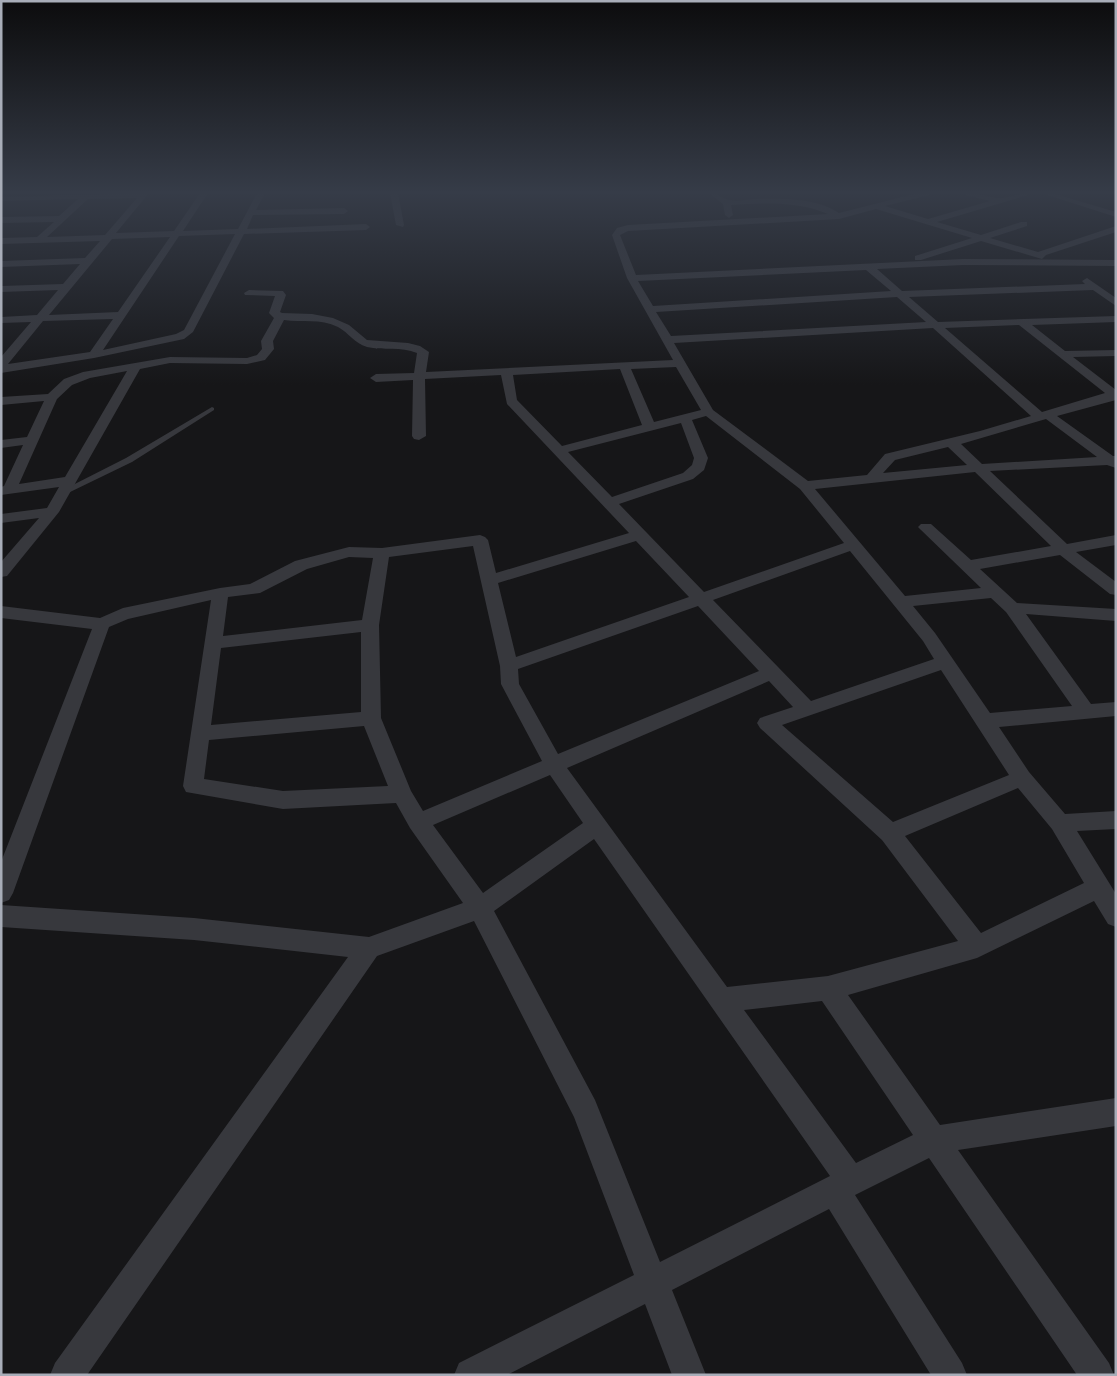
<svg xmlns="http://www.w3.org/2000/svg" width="1117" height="1376" font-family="Commissioner,sans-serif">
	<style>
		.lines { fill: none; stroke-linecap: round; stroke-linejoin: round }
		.lane { fill: #37383d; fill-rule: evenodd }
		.street { fill: #37383d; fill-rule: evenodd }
	</style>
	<rect width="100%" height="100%" fill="#161618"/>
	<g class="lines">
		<!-- lane -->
		<path class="lane" d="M212,407L214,408V410L132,462L68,493H62L61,491L126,458Z"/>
		<!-- street -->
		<path class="street" d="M149,193L116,233L174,231L200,193H208L183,231L238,229L257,193H265L256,210L344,208L348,211L344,214L253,215L247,229L366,224L370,227L366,230L244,234L193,332L184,339L94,358L1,373V357L31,322L1,323V317L37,315L58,290L1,292V286L63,284L80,264L1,267V261L85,258L100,241L1,244V238L37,237L54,222L1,223V217L59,216L78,199L1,201V197ZM137,198L105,235L47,237L88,199ZM235,234L184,330L176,334L103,350L179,236ZM170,237L118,312L49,315L112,239ZM113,319L90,352L8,364L43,321Z
			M390,193H398L404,225L403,227L396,225Z
			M709,193C719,192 721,199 730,200C737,202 748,199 757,199C783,198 817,198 839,213L918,193H930L929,195L885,206L928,219L990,201L966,195L965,193C977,193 986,196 997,198C1006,199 1018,193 1029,193L1028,195L937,222L981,235L1021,222H1027V226L990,238L1038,252L1116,226V232L1046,255L1042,259L981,241L921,260H915V256L972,238L876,209L839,219L628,231L620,235L636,275L963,259L1116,260V266L963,265L877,269L902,291L1085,284L1082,281L1087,278L1116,298V306L1093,290L909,297L938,322L1116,316V322L1032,325L1065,351L1116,350V356L1073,357L1116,390V400L1057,416L1113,456H1116V468L1107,465L990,471L1067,544L1116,535V545L1076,552L1116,582V595L1110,594L1060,555L980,569L1017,603L1116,609V621L1026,614L1091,704L1116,702V716L999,727L1029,772L1065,814L1116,811V829L1077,831L1116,894V927L1108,924L1094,901L977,958L848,995L940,1125L1116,1098V1126L958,1150L1109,1363L1114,1375H1077L929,1158L855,1195L962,1363L967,1375H931L829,1209L672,1290L706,1375H672L645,1304L507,1375H454L459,1363L634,1275L574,1117L474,921L377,956L87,1375H50L55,1363L348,957L194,940L1,927V905L194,918L369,937L463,903L410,828L396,803L283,809L186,792L183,786L211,600L128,619L109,627L13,893L9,900L1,903V862L92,629L1,618V606L100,618L123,608L220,588L250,584L295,561L349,547L382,548L480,535L485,537L488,540L496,573L629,533L507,404L501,375L425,379L426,436L419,440L414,439L412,436L413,380L376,382L370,378L376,374L414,373L417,353C401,346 383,351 367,347C354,343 349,333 338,327C320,318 302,323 284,320L273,341L274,349L265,360L247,364L170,363L140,369L59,512L7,576L1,577V562L39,518L1,523V514L47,508L59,487L1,495V487L4,486L23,445L1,448V440L27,437L44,401L1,405V397L48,394L64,379L83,372L170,357L247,358L257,355L262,349L261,341L274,318L269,313L275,296L245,295L244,293L249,290L283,291L286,295L280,312L282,313L312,314L333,318L349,325L367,340L408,343L420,346L429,352L426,372L673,360L627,278L612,235L617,228L628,225L828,214C797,201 765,203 731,205L733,215L729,218L725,215L723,204ZM866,270L891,291L653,306L638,281ZM897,297L926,322L671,336L656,312ZM1019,325L1105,393L1042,412L945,328ZM933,328L1031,416L980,431L885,454L867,475L808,481L713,410L674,343ZM676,367L701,410L654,422L631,369ZM620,369L642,425L562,446L517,400L513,375ZM127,371L65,477L19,484L57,399L72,385L90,378ZM706,416L800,489L844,543L704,592L619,504L693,479L704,470L708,458L692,420ZM1046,419L1097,457L982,464L961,444ZM681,423L694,458L692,465L683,473L612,497L568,452ZM948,447L967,465L883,473L895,460ZM975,472L1051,546L971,560L931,524H921L918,527L921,530L981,588L905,596L815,489ZM636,541L689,597L516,657L498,583ZM473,546L500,666L501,684L542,761L423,811L411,791L381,718L379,625L389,557ZM850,551L923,641L934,659L811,701L713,600ZM349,557L373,558L362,620L223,636L228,597L260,593L307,569ZM991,598L1006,612L1072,706L990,713L935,633L913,606ZM698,606L759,671L558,754L519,684L518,669ZM361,632V712L211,725L221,648ZM941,670L1009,775L893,822L782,725ZM769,681L793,707L760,718L757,723L760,728L882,840L958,941L828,976L727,987L567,768ZM364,726L388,786L283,791L204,779L209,740ZM550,775L583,823L483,893L433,825ZM1018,788L1052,829L1084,883L981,933L905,836ZM594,839L830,1176L660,1262L595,1100L494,911ZM822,1001L913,1135L856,1163L744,1010Z
			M1041,193H1052L1116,212V217Z"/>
	</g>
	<!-- sky -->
	<linearGradient id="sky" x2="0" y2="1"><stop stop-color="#0c0c0d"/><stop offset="0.5" stop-color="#363c48"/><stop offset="1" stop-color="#363c48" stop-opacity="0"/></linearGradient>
	<rect width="1117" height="385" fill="url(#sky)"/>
	<!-- border -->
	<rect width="1117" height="1376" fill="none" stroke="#a8adb8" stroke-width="5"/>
</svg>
